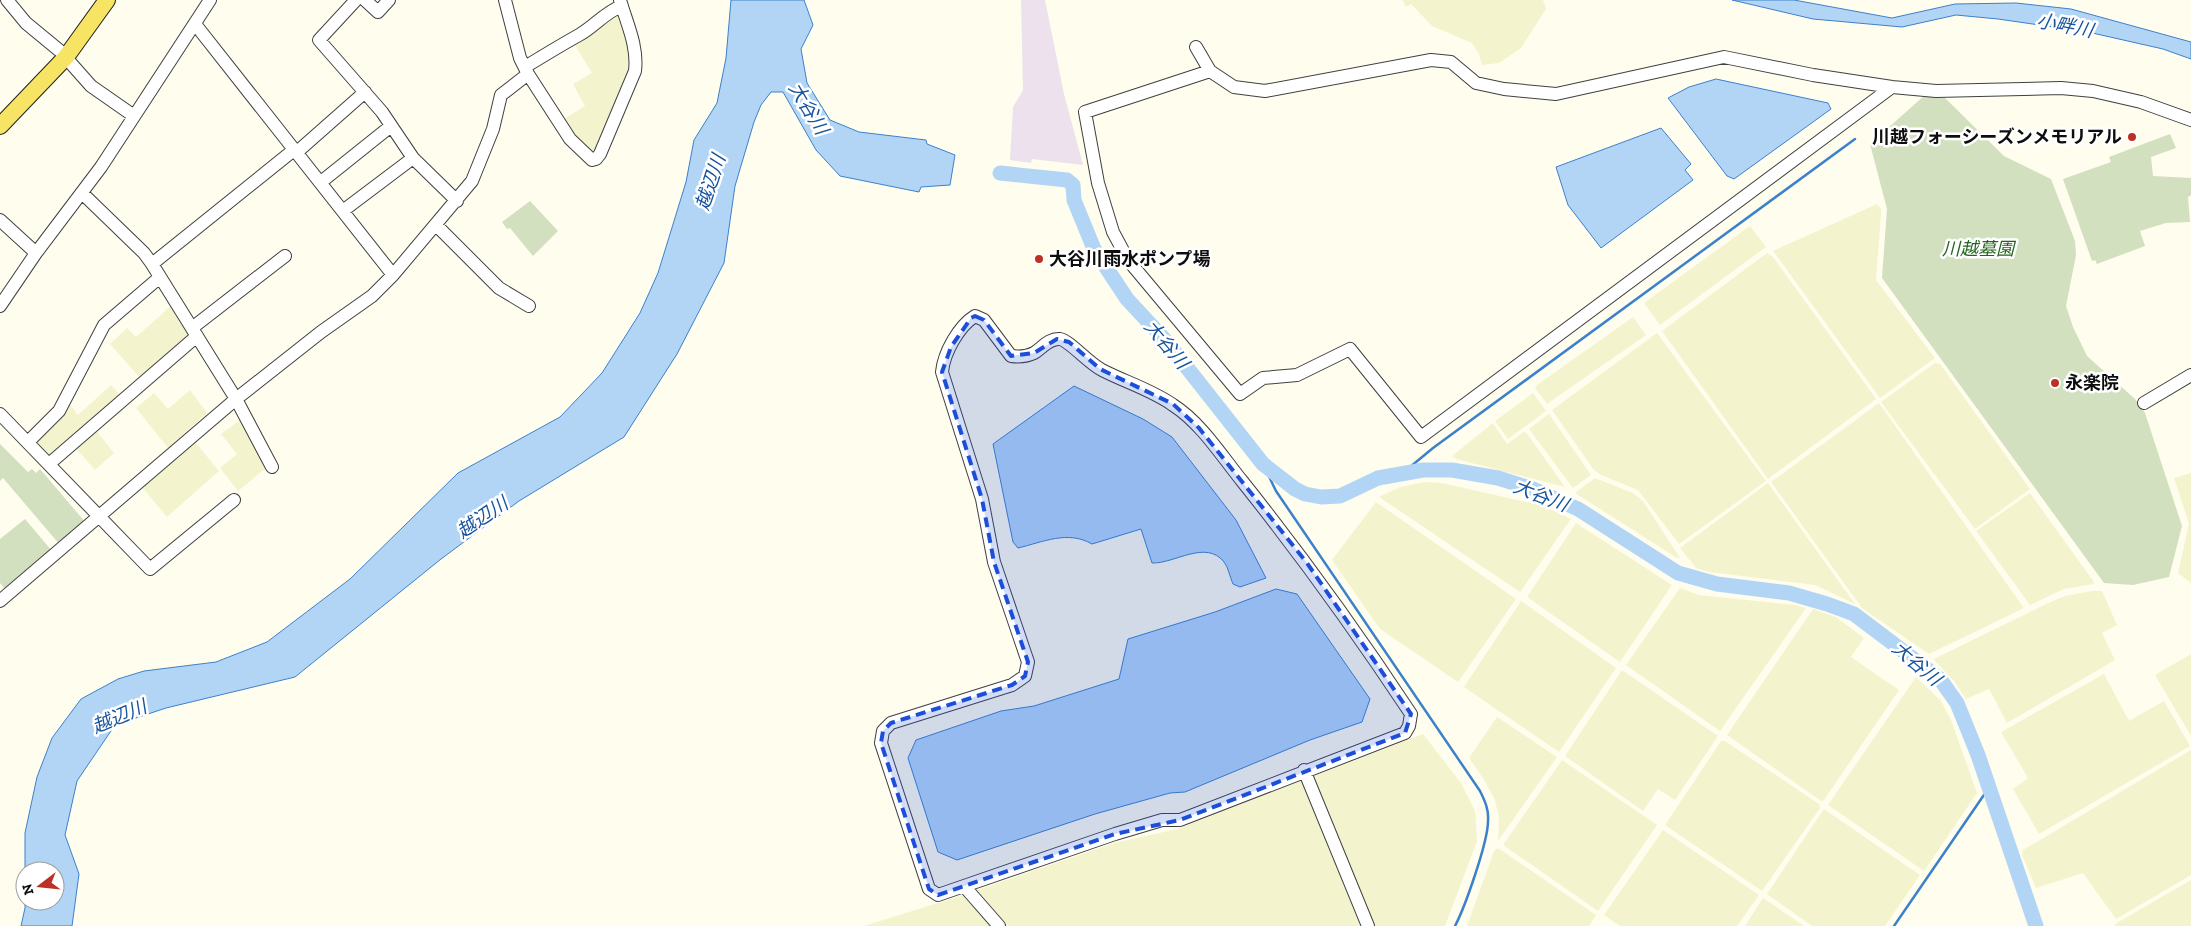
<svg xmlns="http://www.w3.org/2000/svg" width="2191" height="926" font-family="'Zilla Slab','Noto Sans JP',serif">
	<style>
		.industrial { fill: #ece1ec }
		.farmland { fill: #f3f4ce }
		.cemetery { fill: #d2e0bf }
		.water { fill: #b3d5f5; stroke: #3b81cc; fill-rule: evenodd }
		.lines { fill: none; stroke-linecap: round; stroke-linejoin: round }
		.stream { stroke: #3b81cc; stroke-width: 2.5 }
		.river { stroke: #b3d5f5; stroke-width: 15 }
		.minor-casing { stroke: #404040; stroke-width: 14 }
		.major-casing { stroke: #1e1e1e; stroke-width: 18 }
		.minor { stroke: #fff; stroke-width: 12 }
		.major { stroke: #f7e465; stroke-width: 16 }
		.marked { fill: #1d4ed8; fill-opacity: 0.2; stroke: #1d4ed8; stroke-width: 4; stroke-dasharray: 10 6; stroke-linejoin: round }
		.poi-dot { fill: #bc3026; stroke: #fff; stroke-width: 2 }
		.labels { text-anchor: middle; stroke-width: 5; stroke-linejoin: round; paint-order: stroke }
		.poi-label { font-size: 18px; font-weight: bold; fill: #0d0d0d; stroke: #fff; text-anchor: start }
		.park-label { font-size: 18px; font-style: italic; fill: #25641e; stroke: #fff }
		.water-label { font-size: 19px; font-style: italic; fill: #18549e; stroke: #fff }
	</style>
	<rect width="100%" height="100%" fill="#fffded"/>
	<!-- industrial -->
	<path class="industrial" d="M1021,0H1045L1064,94L1083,165L1032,159L1031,163L1010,160L1013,107L1023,90Z"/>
	<!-- farmland -->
	<path class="farmland" d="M1402,0H1543L1546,9L1521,48L1499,63L1482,65L1479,54L1472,43L1432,26L1411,4L1406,7Z
		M621,12L632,57L625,81L594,155L577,141L564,119L585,106L573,84L592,73L573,42Z
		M1877,204L1881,209V215L1876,280L1935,358L1880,398L1773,251Z
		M1750,226L1766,247L1660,325L1644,303Z
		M1767,253L1773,257L1876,399L1768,479L1662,331Z
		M172,305L190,335L141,379L110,344L127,328L136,337Z
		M1633,317L1646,335L1547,404L1535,388L1537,385Z
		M1657,333L1766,481L1679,544L1638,490L1601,475L1594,470L1552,410Z
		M1935,363L1940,364L2030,489L1975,529L1881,402Z
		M111,385L122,397L51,458L32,441L67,401L78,415Z
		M190,390L207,413L168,448L136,408L154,393L168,409Z
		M1533,393L1546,411L1508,439L1495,421Z
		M1879,403L2024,608L1929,654L1862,608L1771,482Z
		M1549,414L1591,475L1573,488L1529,429Z
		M241,419L266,468L238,491L220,468L237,454L221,434Z
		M1493,423L1507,444L1525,431L1565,487L1456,459L1452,456Z
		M95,429L114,453L95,470L74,446Z
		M195,442L219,471L167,517L141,486Z
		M2191,473V583L2178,573L2189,524L2174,478Z
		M1595,478L1633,493L1643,501L1680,558H1677L1575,493Z
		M1425,482L1442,483L1544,506L1571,519L1520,592L1379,497L1400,487Z
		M1768,483L1855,604L1815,585L1709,572L1696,568L1680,548Z
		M2030,493L2094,582L2093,584L2064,589L2030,605L1976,531Z
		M1376,502L1516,599L1458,682L1380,629L1332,560Z
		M1576,523L1672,585L1620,662L1527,597Z
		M1680,588L1699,595L1795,605L1806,608L1720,731L1626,665Z
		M2092,591H2102L2117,625L2102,633L2115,660L2007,723L1989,689L1966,699L1954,681L1935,661L1934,659L2044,605L2065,596Z
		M1521,601L1616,668L1559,752L1464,687Z
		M1813,609L1836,617L1864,638L1851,657L1899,690L1824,800L1821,801L1727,735Z
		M2191,654V736L2155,675Z
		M1622,670L1718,736L1675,800L1658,789L1643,811L1565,756Z
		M2104,674L2129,721L2164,701L2190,746L2039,834L2013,789L2028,778L2001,732Z
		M1916,677L1941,701L1951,720L1977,793L1924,871L1828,805Z
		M1497,717L1557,757L1498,841L1499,818L1495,800L1483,778L1469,758Z
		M1423,734L1461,783L1475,811L1477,841L1445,926H864L957,897L1114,843L1177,829Z
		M1721,741H1725L1819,804L1820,808L1762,891L1665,825Z
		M2191,750V875L2116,919L2083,873L2036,888L2022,855L2023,850Z
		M1562,760L1657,825L1598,911L1503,845Z
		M1824,809L1920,875L1885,926H1812L1767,894Z
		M1663,830L1759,895L1737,926H1620L1604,915Z
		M1498,848L1596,915L1589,926H1467L1494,851Z
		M2191,880V926H2115V924Z
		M1763,898L1804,926H1745Z"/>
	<!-- cemetery -->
	<path class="cemetery" d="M1929,94L1930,97L1945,98L2004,156L2051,179L2075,241L2076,255L2066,306L2073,327L2087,356L2135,399L2145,413L2182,526L2169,577L2133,585L2104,583L1882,278L1887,209L1870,144L1925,95Z
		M2170,134L2176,148L2151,157L2153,176L2191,178V195L2188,197L2190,222L2166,223L2140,231L2145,246L2097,264L2095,260L2092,261L2063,179L2111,162L2109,157Z
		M530,201L558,231L533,256L510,228L507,229L502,222Z
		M0,444L28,472L32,469L36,473L40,469L86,523L60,545L3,478L0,481Z
		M25,519L52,551L6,590L0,583V539Z"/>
	<!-- water -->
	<path class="water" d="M731,0H804L813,25L801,49L807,83L830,120L859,132L926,140L927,144L955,155L950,185L921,187L919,192L840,176L816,150L783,92H771L761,105L754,122L735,186L724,263L677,354L624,437L519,501L441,559L295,677L166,708L115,725L77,781L65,835L79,874L72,926H21L25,908V833L37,777L52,738L81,699L118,679L144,671L216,662L267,642L350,579L458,473L560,417L602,373L640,313L658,273L686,182L694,140L717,103L726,58ZM25,871H55V901H25Z
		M1732,0H1794L1892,18L1955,4L2016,3L2071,9L2191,42V59L2163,49L2088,32L1998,19L1956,15L1902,27L1813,19Z
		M1716,79L1828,103L1831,109L1734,179L1727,176L1668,98L1689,87Z
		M1661,128L1691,164L1685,170L1693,180L1601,248L1568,205L1556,167Z
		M1074,386L1143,419L1172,437L1236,520L1266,578L1240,587L1233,584C1230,577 1228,567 1224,562C1206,539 1174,564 1152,563L1141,529L1092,544C1068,530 1043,542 1018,548L1013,542L993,444Z
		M1276,589L1297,594L1370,699L1362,722L1310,740L1185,792L1170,793L1095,814L957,860L938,852L908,758L916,740L1001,711L1034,706L1119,679L1128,639L1215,612Z"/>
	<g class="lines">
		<!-- stream -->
		<path class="stream" d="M1263,464L1276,491L1480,791C1485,801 1489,810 1488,821C1488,842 1465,907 1455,926
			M1404,472L1433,448L1855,139
			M1894,926L1988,789"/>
		<!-- river -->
		<path class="river" d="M1000,173L1067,180L1073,185L1074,200L1094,249L1127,299L1166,341L1263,464L1295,489L1305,494L1321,497L1340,496L1378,478L1423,470H1452L1498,478L1533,489L1578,509L1678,573L1717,584L1789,593L1827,604L1854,614L1940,679L1957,703L1978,755L2036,926"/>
		<defs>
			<path id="minor" d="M7,0L26,23L60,51L91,86L134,116
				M356,0L319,40L382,112L413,158L457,201
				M365,0L378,12L389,0
				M505,0L520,58L528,74L570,139L592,160L596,159L600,154L635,71C638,46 627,24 620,0
				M195,24L393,275
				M1196,47L1210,71L1234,87L1265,91L1431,60L1451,62L1476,83L1504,89L1556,94L1724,57L1813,75L1892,87L1936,91L2061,88L2093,91L2141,102L2191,120
				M525,67C543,56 561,45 579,35C595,26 605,12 622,6
				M1210,71L1085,112L1098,183L1113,232L1128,260L1240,394L1263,378L1297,375L1350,349L1421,437L1892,87
				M297,152L365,92
				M321,182L391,126
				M82,193L144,253L152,264L236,399L272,467
				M344,210L413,158
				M0,220L36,253
				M436,225L499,288L529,306
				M152,264L295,149
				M0,306L36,253L101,167L210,0
				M975,316L984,320L1011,356C1019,357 1026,357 1034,353C1042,348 1049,338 1060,339C1070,341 1088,363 1102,370C1125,382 1152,390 1173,405C1201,423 1221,455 1242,481C1302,556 1358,634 1411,714L1409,726L1405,733L1180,820H1162L1115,834L938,895L929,889L881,743L883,731L891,723L1012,685L1025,676L1028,662L994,562L982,499L942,372C944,352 959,326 975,316Z
				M192,328L285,256
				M2144,403L2191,375
				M0,414L150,569L234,500
				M28,442L59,411L104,325L160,277
				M49,464L197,336
				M0,601L236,399L321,332L372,296L393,275L472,181L493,129L501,95L528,74
				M1304,770L1368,926
				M964,886L999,926"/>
			<path id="major" d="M0,126L66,57L107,0"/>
		</defs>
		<!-- minor casing -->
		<use href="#minor" class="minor-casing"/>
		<!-- major casing -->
		<use href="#major" class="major-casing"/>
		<!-- minor -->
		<use href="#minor" class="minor"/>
		<!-- major -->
		<use href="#major" class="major"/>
	</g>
	<!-- marked area -->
	<path class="marked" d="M975,316L984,320L1011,356L1034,353L1057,339L1069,342L1100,369L1173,404L1199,428L1307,563L1411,714L1405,733L1180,820L1115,834L938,895L929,889L881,743L883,731L891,723L1012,685L1025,676L1028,662L994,562L982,499L942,372L951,347L971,318Z"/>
	<!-- markers -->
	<g class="poi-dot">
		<circle cx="2132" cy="137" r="5"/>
		<circle cx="1039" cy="259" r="5"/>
		<circle cx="2055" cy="383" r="5"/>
	</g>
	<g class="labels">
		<!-- poi labels -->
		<g class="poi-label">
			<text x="2122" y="143" text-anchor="end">川越フォーシーズンメモリアル</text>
			<text x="1049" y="265">大谷川雨水ポンプ場</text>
			<text x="2065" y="389">永楽院</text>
		</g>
		<!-- park labels -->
		<g class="park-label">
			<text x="1978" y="255">川越墓園</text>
		</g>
		<!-- water labels -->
		<g class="water-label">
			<text transform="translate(2065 25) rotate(11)" y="7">小畔川</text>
			<text transform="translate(809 108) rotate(59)" y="7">大谷川</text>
			<text transform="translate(710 182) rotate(-72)" y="7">越辺川</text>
			<text transform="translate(1167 344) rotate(50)" y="7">大谷川</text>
			<text transform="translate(1541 495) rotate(21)" y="7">大谷川</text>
			<text transform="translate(482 517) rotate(-34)" y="7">越辺川</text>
			<text transform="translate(1917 663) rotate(40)" y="7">大谷川</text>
			<text transform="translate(119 716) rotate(-23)" y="7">越辺川</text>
		</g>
	</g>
	<!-- north arrow -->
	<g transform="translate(40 886) rotate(254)"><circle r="24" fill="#ffffff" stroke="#9e9e9e"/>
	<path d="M0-4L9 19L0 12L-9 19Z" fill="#bc3026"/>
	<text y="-8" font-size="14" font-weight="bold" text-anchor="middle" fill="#0d0d0d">N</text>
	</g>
</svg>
